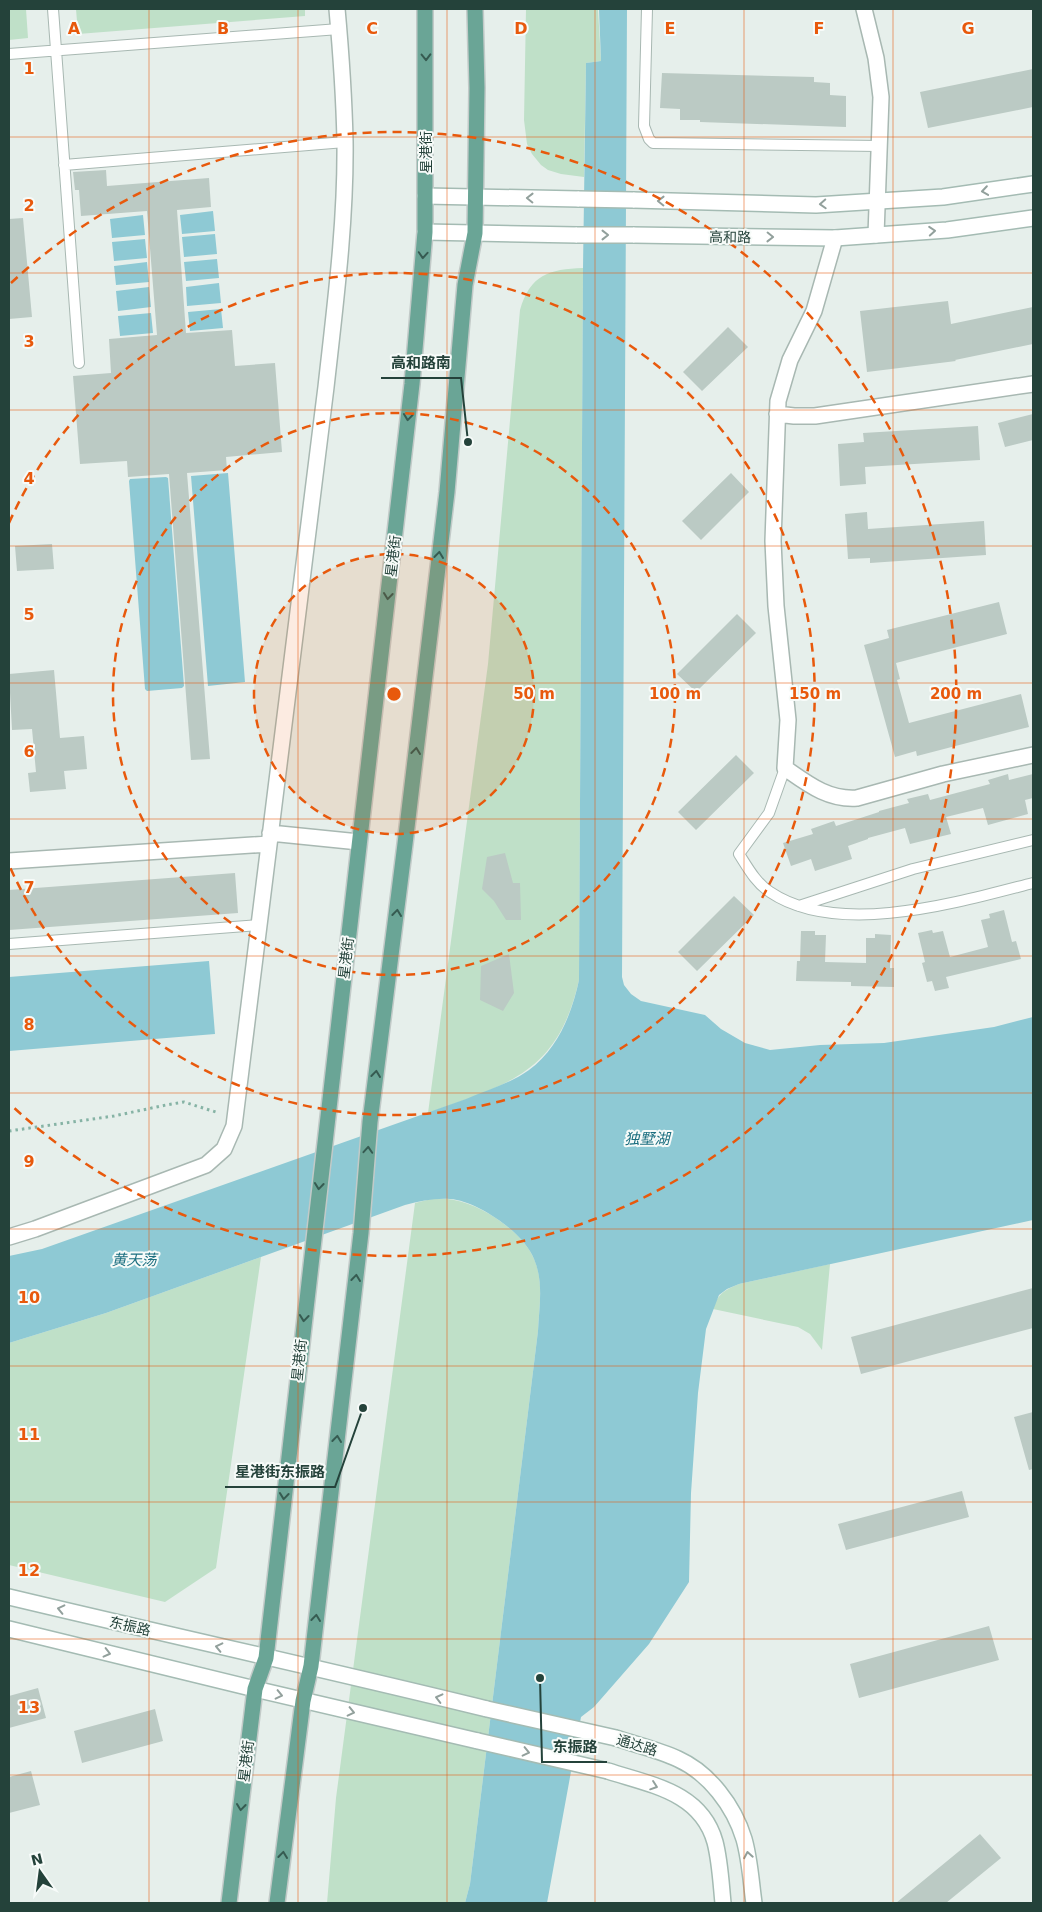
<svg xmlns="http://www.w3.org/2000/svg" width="1042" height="1912" font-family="'DejaVu Sans','Noto Sans SC',sans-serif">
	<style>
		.green { fill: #bfe0c8 }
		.water { fill: #8ec9d4 }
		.building { fill: #bbcac4 }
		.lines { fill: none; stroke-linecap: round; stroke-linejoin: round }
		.lane-casing { stroke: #a8b8b2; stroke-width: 12 }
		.street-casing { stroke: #a8b8b2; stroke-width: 18 }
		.secondary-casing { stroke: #a4bbb3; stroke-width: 18 }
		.primary-casing { stroke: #c2cac8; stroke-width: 18 }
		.path { stroke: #86b3a5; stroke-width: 3; stroke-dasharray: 2.5 4; stroke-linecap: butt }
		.lane { stroke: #fff; stroke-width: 10 }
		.street { stroke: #fff; stroke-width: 15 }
		.secondary { stroke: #fff; stroke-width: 15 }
		.primary { stroke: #6aa596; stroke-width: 15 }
		.secondary-bridge-casing { stroke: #a4bbb3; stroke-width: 18; stroke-linecap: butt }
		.secondary-bridge { stroke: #fff; stroke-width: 15 }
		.oneway { stroke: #365b51 }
		.oneway2 { stroke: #92a09c }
		.grid { fill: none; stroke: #e8590c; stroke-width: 1; stroke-opacity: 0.55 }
		.ring { fill: none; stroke: #e8590c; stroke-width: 2.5; stroke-dasharray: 9 6 }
		.labels { text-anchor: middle; stroke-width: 4; stroke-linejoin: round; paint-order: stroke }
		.street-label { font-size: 14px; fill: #24423a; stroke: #f7fbf9 }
		.water-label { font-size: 15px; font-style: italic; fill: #1c6f80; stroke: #f7fbf9 }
		.grid-label { font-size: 16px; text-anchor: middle; font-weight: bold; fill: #e8590c; stroke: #f7fbf9; stroke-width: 4; stroke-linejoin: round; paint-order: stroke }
		.centre { fill: #e8590c; stroke: #f7fbf9; stroke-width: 2.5 }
		.ring-label { font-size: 15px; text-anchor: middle; font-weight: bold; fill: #e8590c; stroke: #f7fbf9; stroke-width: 4; stroke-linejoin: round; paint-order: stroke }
		.leader { fill: none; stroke: #24423a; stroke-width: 2 }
		.callout-dot { fill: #24423a; stroke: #f7fbf9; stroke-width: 2 }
		.callout-label { font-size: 15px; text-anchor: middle; font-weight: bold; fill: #24423a; stroke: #f7fbf9; stroke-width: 4; stroke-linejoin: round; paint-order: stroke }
	</style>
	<rect width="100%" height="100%" fill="#e6efeb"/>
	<!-- green -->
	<path class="green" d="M9,9H26L28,38L9,40Z
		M76,9H305V16L78,34Z
		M526,9H598L601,61L586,63L584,177L561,174L548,170L541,165L532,154L527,144L524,120Z
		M583,268L579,980C558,1073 509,1084 428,1113L488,664L520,310C530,275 549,269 583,268Z
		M431,1199C438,1199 446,1198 454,1200C482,1205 523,1232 534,1259C544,1281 539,1308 538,1331L470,1884L465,1903H327L336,1798L415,1203Z
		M261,1257L216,1568L165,1602L9,1565V1343L106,1313Z
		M830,1264L822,1350L810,1334L798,1327L713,1309C717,1294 726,1289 739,1284Z"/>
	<!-- water -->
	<path class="water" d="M599,9H627L622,977L624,985L631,994L641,1001L705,1015L721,1029L745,1043L770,1050L820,1045L884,1043L994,1027L1033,1017V1220L739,1284L727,1289L719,1295L706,1329L698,1393L691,1493L689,1582L649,1644L594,1707L581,1717L547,1903H465L470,1884L538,1331C539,1308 544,1282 534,1259C524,1233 478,1201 450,1199C435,1198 420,1201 405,1205L106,1313L9,1343V1256L42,1249L466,1099C487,1090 511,1083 529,1070C558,1049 572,1013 579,980L583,268L586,63L601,61Z
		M213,211L215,231L182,234L180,215Z
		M143,215L145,235L112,238L110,219Z
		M215,234L217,254L184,257L182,237Z
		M145,239L147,258L114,261L112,242Z
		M217,259L219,278L186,281L184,262Z
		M147,262L149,282L116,285L114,266Z
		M219,283L221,303L187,306L186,287Z
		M149,287L151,307L118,311L116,291Z
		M221,309L223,328L190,331L188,312Z
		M151,313L153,333L120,336L118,316Z
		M228,473L245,682L208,686L191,476Z
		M166,477L168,478L184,686L182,688L147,691L145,689L129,481L130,479Z
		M209,961L215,1034L9,1051V977Z"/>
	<!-- building -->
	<path class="building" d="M1033,69V107L928,128L920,92Z
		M662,73L814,77V82L830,83V95L846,96V127L700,122V120H680V109L660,108Z
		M106,170L107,186L209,178L211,207L177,210L186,333L232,330L235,366L275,363L282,452L226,457L227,470L187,473L210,759L191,760L169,474L128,477L127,461L80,464L73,376L111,373L109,339L157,335L147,211L81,216L79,190H75L73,172Z
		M23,218L32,317L9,319V219Z
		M948,301L951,324L1033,307V344L955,360L956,361L867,372L860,311Z
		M728,327L748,347L702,391L683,372Z
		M1033,414V440L1005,447L998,423Z
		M978,426L980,460L865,467L866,484L840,486L838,444L864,442L863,433Z
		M731,473L749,492L701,540L682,521Z
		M867,512L868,529L984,521L986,555L870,563V558L848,559L845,514Z
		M52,544L54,569L17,571L15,546Z
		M999,602L1007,634L896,663L900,679L897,680L909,723L1021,694L1029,727L917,756L916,751L895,757L864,645L889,638L887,630Z
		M737,614L756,633L696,692L677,674Z
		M54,670L60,738L84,736L87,769L64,771L66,789L30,792L28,773L36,772L32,729L12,730L9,674Z
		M736,755L754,773L696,830L678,812Z
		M1008,774L1009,780L1033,774V798L1025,800L1028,814L988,825L983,808L946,817L951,834L910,844L905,828L868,838V839L848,846L852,859L815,871L811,859L791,866L783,843L813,834L811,829L834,821L836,826L879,812V811L909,803L907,799L928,794L930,800L990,784L988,780Z
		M505,853L513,883H520L521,920H506L494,901L482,889L487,857Z
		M235,873L238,913L9,930V890Z
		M734,896L754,915L697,971L678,952Z
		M1004,910L1012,942L1016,941L1021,959L946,977L949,988L935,991L932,981L927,982L922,963L925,962L918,933L932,930L933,933L943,931L950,957L988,947L981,920L990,918L989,914Z
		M801,931H815V935H826L825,962L866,963V938H875V934L891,935L890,968H894V987L851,986V982L796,981L797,961H800Z
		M509,954L514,993L503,1011L480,1000L481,966Z
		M1033,1288V1328L861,1374L851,1337Z
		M1033,1412V1469L1029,1470L1014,1417Z
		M962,1491L969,1517L846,1550L838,1524Z
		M989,1626L999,1660L859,1698L850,1664Z
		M38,1688L46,1718L9,1728V1696Z
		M155,1709L163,1741L82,1763L74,1731Z
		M31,1771L40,1805L9,1813V1777Z
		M980,1834L1001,1858L946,1903H896Z"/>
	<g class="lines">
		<defs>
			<path id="lane" d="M53,9L79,363
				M647,9L644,126L649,139L653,143L879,146
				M9,54L339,29
				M64,165L345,142
				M785,768L769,813L739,854C748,868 756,883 770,892C838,938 959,902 1033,883
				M799,906L913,869L1033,840
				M9,944L258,925"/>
			<path id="street" d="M864,9L876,58L881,97L876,235
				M835,238L814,311L790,360L778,401L773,541L776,606L788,720L785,768C808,784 828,800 857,798L943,774L1033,755
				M777,414L794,416H815L1033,384
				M270,833L359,842
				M9,861L269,844
				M9,1237L35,1229L206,1165L224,1149L234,1126L326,387C335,306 346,223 345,141C344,97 341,53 337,9"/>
			<path id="secondary" d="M425,196L579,199
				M633,200L816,205L943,197L1033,184
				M425,232L577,235
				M633,235L835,238L947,230L1033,218
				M9,1597C168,1635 328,1670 487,1709
				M9,1629L255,1689L478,1741
				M616,1738C637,1745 659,1750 678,1759C709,1773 734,1806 744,1839C750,1860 751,1882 754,1903
				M608,1771C651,1785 701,1792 715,1842C720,1861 721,1883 723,1903"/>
			<path id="primary" d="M229,1903L255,1689L266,1658L412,384L425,232V9
				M277,1903L303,1701L311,1666L361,1233L370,1122L405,844L447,492L465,285L475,233L477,88L475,9"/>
		</defs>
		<!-- lane casing -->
		<use href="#lane" class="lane-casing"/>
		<!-- street casing -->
		<use href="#street" class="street-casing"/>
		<!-- secondary casing -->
		<use href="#secondary" class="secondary-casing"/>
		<!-- primary casing -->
		<use href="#primary" class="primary-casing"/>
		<!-- path -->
		<path class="path" d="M9,1131L114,1116L166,1105L184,1102L219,1113"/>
		<!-- lane -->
		<use href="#lane" class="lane"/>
		<!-- street -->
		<use href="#street" class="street"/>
		<!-- secondary -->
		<use href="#secondary" class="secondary"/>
		<!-- primary -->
		<use href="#primary" class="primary"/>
		<defs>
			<path id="secondary-bridge" d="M579,199L633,200
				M577,235H633
				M487,1709L616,1738
				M478,1741L608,1771"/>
		</defs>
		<!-- secondary-bridge casing -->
		<use href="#secondary-bridge" class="secondary-bridge-casing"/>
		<!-- secondary-bridge -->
		<use href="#secondary-bridge" class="secondary-bridge"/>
	</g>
	<!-- one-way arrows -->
	<defs><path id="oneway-chevron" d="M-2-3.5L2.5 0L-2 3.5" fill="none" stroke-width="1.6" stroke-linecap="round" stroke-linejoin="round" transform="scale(1.25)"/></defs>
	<g class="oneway">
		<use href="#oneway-chevron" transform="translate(426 57) rotate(89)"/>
		<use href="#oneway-chevron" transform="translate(423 255) rotate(94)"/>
		<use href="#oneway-chevron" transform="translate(408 417) rotate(96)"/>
		<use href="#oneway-chevron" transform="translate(439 555) rotate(-83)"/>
		<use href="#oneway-chevron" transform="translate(388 596) rotate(97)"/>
		<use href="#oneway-chevron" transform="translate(416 751) rotate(-83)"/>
		<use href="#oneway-chevron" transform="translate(397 913) rotate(-83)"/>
		<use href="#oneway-chevron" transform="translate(376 1074) rotate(-83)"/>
		<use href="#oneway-chevron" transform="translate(368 1150) rotate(-86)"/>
		<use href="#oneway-chevron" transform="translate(319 1186) rotate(96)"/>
		<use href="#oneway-chevron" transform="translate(356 1278) rotate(-83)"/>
		<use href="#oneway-chevron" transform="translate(304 1318) rotate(96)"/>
		<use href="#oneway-chevron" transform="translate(337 1439) rotate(-83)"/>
		<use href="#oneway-chevron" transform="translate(284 1496) rotate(96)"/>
		<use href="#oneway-chevron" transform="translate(316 1618) rotate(-83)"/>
		<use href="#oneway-chevron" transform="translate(241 1807) rotate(97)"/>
		<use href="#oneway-chevron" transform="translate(283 1855) rotate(-83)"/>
	</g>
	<g class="oneway2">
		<use href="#oneway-chevron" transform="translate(985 191) rotate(172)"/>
		<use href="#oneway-chevron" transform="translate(530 198) rotate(-179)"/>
		<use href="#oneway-chevron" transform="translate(661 201) rotate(-179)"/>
		<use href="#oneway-chevron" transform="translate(823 204) rotate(177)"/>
		<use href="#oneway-chevron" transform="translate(932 231) rotate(-4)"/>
		<use href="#oneway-chevron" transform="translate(605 235)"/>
		<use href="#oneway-chevron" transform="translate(770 237) rotate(1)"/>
		<use href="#oneway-chevron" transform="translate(61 1609) rotate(-167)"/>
		<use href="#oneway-chevron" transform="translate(219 1647) rotate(-167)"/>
		<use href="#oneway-chevron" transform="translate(107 1653) rotate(14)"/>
		<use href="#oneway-chevron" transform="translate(279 1695) rotate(13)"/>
		<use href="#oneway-chevron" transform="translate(439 1698) rotate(-166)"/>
		<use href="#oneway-chevron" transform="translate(351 1712) rotate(13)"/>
		<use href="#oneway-chevron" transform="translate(526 1752) rotate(13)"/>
		<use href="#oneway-chevron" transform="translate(654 1786) rotate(19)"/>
		<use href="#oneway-chevron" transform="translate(748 1855) rotate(-100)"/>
	</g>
	<!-- grid -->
	<path class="grid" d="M149,9V1903M298,9V1903M447,9V1903M595,9V1903M744,9V1903M893,9V1903M9,137H1033M9,273H1033M9,410H1033M9,546H1033M9,683H1033M9,819H1033M9,956H1033M9,1093H1033M9,1229H1033M9,1366H1033M9,1502H1033M9,1639H1033M9,1775H1033"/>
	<!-- distance rings -->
	<circle cx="394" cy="694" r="140" fill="#e8590c" fill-opacity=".12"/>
	<g class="ring">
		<circle cx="394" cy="694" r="140"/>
		<circle cx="394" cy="694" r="281"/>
		<path d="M9 523A421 421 0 1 1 9 865"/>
		<path d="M11 283A562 562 0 1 1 11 1105"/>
	</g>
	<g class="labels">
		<!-- street labels -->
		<g class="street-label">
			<text transform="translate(426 152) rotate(-90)" y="5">星港街</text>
			<text transform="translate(730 237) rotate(1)" y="5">高和路</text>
			<text transform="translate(393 556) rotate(-83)" y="5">星港街</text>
			<text transform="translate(346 958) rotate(-83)" y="5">星港街</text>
			<text transform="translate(299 1360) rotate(-84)" y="5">星港街</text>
			<text transform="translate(130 1626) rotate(13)" y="5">东振路</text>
			<text transform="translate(637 1745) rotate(17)" y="5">通达路</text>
			<text transform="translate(246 1761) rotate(-83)" y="5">星港街</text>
		</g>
		<!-- water labels -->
		<g class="water-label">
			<text x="647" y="1144">独墅湖</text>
			<text x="134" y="1265">黄天荡</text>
		</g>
	</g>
	<g class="grid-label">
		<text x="74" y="34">A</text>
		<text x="223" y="34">B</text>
		<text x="372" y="34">C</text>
		<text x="521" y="34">D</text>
		<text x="670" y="34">E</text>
		<text x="819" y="34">F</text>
		<text x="968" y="34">G</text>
		<text x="29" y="74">1</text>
		<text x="29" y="211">2</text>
		<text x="29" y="347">3</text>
		<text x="29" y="484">4</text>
		<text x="29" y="620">5</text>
		<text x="29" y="757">6</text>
		<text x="29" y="893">7</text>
		<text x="29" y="1030">8</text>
		<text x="29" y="1167">9</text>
		<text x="29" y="1303">10</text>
		<text x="29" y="1440">11</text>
		<text x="29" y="1576">12</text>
		<text x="29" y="1713">13</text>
	</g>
	<circle cx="394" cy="694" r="8" class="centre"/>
	<g class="ring-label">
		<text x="534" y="699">50 m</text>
		<text x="675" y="699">100 m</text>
		<text x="815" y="699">150 m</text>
		<text x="956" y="699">200 m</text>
	</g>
	<!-- callouts -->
	<path class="leader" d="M468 442L461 378H381M363 1408L335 1487H225M540 1678L542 1762H607"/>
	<g class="callout-dot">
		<circle cx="468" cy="442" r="5"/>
		<circle cx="363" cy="1408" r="5"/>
		<circle cx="540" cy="1678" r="5"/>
	</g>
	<g class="callout-label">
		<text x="421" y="368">高和路南</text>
		<text x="280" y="1477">星港街东振路</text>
		<text x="575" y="1752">东振路</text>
	</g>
	<!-- border -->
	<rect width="1042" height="1912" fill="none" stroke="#24423a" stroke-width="20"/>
	<!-- north arrow -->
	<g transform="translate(40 1872) rotate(346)" stroke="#f7fbf9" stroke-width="4" paint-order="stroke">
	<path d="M0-4L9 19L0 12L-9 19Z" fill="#24423a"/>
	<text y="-8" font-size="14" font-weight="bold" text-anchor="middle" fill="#24423a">N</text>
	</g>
</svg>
